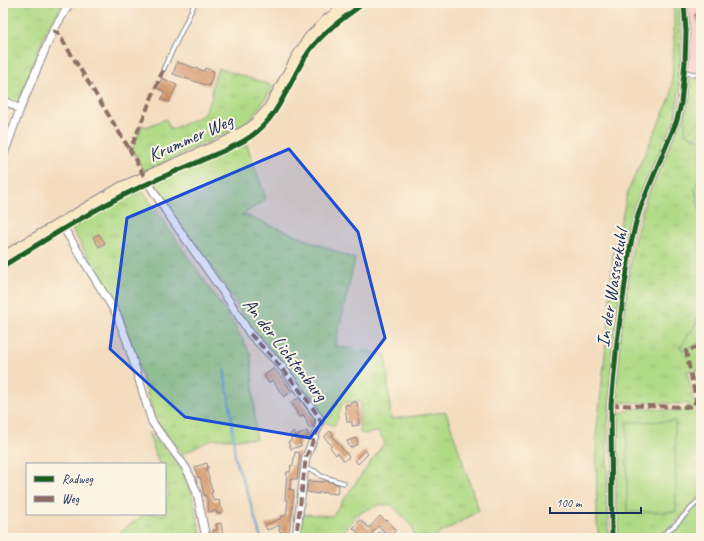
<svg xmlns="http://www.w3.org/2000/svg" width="704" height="541" font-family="Caveat,sans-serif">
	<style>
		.built { fill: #f7d0cc }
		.grass { fill: url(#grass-tufts); stroke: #668472 }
		.garden { fill: url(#garden-furrows); stroke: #668472 }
		.pitch { fill: #b0da85; stroke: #668472 }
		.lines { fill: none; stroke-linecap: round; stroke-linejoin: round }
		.stream { stroke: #699fd6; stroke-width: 2 }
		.building { fill: url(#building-back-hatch) }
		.service-casing { stroke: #88868e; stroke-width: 5.5 }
		.minor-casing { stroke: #88868e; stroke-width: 9 }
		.secondary-casing { stroke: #88868e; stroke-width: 12 }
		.path { stroke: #88868e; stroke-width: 1; stroke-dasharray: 1 3; stroke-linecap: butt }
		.service { stroke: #fff; stroke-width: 3.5 }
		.minor { stroke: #fff; stroke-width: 7 }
		.secondary { stroke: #fae7c3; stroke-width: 10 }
		.quiet { stroke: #8d6e63; stroke-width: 4; stroke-dasharray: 8 4; stroke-linecap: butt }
		.cycleway-casing { stroke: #fcf5e5; stroke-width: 8 }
		.cycleway { stroke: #1b5e20; stroke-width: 5 }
		.marked { fill: #1d4ed8; fill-opacity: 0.2; stroke: #1d4ed8; stroke-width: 3; stroke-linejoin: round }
		.labels { text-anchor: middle; stroke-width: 4; stroke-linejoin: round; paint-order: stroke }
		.street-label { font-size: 19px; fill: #1b2f5e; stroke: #fcf5e5 }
	</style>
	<defs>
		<pattern id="grass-tufts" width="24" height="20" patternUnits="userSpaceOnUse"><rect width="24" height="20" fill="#b0da85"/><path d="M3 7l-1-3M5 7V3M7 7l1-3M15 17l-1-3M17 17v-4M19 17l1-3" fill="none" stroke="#97bb75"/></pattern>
		<pattern id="garden-furrows" width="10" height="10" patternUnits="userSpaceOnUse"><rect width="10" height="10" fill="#b0da85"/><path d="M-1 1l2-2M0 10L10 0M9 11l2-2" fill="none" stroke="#97bb75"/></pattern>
		<pattern id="building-back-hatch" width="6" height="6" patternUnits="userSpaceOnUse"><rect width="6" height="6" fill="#d99667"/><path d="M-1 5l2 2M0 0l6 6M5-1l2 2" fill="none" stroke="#af7b58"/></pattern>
	</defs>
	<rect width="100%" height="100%" fill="#fcf5e5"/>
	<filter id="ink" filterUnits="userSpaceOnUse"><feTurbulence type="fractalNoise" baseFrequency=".025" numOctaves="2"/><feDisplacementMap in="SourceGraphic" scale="8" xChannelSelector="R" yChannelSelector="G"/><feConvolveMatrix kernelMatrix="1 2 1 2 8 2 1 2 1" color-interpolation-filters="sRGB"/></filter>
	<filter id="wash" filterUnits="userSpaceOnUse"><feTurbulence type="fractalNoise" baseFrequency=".012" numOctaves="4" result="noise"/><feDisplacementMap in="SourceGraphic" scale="16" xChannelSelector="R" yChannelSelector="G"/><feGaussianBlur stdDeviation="0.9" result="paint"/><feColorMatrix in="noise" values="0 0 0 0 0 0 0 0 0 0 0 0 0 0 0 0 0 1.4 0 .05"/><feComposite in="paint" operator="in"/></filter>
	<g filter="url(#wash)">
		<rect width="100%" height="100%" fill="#f4ddbf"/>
		<!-- built -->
		<path class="built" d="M697,3H701V73L688,71V69L689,28L688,6Z"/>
		<!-- grass -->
		<path class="grass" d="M3,3H64L47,29L18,104L3,96Z
			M674,3H680L681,78L675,119L635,208L624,255L615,328L607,436L608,538H599L597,522L596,437L608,327L613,255L628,191L671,96L674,45Z
			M218,68L274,86L249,122L144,172L132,149L142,125L146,127L166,119L171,130L203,115L212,97V86Z
			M687,77L685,134L701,140V175L695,189L701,217V303L696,324L680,348L682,350L701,343V370L687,371L693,400L701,403V495L672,526L654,538H616L615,415L635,408L683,411L690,404L614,402L619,346L633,245L645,202L677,129Z
			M246,142L266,199L241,216L245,215L355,259L335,346L386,355L391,419L446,412L479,511L432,538H414L413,528L392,505H379L357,514L340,538H299L303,514L332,516L385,442L378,432L367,434L360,433V401L343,402L335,426L331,425L323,421L299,383L264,341L252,329L199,247L182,227L157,192L153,183L226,151Z
			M142,190L228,315L251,354L256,439H213L183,454L156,421L122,314L70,226Z
			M148,432L173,457L189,482L202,538H112L145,514H165V499L169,495L165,483V464H159Z
			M701,502V538H662L670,532Z"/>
		<!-- garden -->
		<path class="garden" d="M687,77L701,80V140L685,134Z
			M701,175V217L695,189Z
			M701,303V343L682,350L680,348L696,324Z"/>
		<!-- pitch -->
		<path class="pitch" d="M675,421L676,512H627V422Z"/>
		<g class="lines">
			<!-- stream -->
			<path class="stream" d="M224,370L231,412L235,459L248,494L261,538"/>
		</g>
		<g id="blocks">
			<!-- building -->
			<path class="building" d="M701,12V29L695,15Z
				M177,62L204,71L205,68L214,71L209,86L173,74Z
				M162,78L177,85L169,102L161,99L165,92L157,88Z
				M99,234L105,243L99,247L93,237Z
				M274,368L292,391L284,397L272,380L269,383L264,376Z
				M299,398L315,420L314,426L309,428L304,415L299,417L291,402Z
				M351,402H357L359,425L352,426V422H347L345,405L351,404Z
				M307,431L309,436L299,441L301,446L291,449L288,442L292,440L290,434L294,432L296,436Z
				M330,431L334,435L332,436L349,457L344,461L338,453L336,455L330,447L332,446L324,437Z
				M356,438L358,444L350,448L347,441Z
				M365,450L368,454L358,464L355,460Z
				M295,452L300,453L297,479H291L290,489H288L294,490L292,511L288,538H282L283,532L279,531L280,525L267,530L265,525L280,519L281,516H286L288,500H285L287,472H290L291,465L293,466Z
				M207,463L208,468L206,469L209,478V481L213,492L211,493L214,501L219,500L220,508H222L223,511L221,513L217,514L216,511H215L209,512L207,500L206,495H204L200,477L198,478L195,467Z
				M308,481L323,482L324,481H327L339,485L337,494L319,492V494L307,492Z
				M380,516L386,521L387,520L396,530L391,536L378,526L371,534L374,538H363L353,528L360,520L369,528Z
				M221,523L223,538H214L213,530H217L216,524Z"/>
		</g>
	</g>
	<g filter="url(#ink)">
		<use href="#blocks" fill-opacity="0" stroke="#88868e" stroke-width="1"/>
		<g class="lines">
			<defs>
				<path id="service" d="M163,70L195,3
					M684,72L699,75L701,94
					M305,469L315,471L321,476L344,483
					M659,538L674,526L701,498"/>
				<path id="minor" d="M3,100L20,109
					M3,157L20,109L53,31L70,3
					M144,176L166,211L230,302L250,334L284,369L320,419L319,426L306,457L296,538
					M60,222L117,315L127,341L152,422L186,468L191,478L197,493L206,538
					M379,538L381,536
					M612,538L611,405L617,342L630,248L636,222L641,206L677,120L681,104L685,62L686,32L684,3"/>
				<path id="secondary" d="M3,257L122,187L228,141L253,126L268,110L297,57L309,38L327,20L349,3"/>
			</defs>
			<!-- service casing -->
			<use href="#service" class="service-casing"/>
			<!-- minor casing -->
			<use href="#minor" class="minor-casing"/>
			<!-- secondary casing -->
			<use href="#secondary" class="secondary-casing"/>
			<!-- path -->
			<path class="path" d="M341,538L358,517L376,532"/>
			<!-- service -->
			<use href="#service" class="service"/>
			<!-- minor -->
			<use href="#minor" class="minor"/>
			<!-- secondary -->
			<use href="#secondary" class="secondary"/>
			<!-- quiet -->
			<path class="quiet" d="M53,31L58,33L130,150
				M699,75L701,76
				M144,176L130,150L163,70
				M250,334C271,355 290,377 308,401C312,408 319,415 321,423L306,457L296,538
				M611,405L685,407L693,406L696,400L686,351L701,346
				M379,538L381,536"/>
			<defs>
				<path id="cycleway" d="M3,266C45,240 89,212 134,190C155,180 176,171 198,162C215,154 234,148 250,137C278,118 287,87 304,59C318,35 342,19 364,3
					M612,538L611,405L617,342L630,248L636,222L641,206L677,120L681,104L685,62L686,32L684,3"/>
			</defs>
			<!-- cycleway casing -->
			<use href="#cycleway" class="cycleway-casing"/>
			<!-- cycleway -->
			<use href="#cycleway" class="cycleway"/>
		</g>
	</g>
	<!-- marked area -->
	<path class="marked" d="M289,149L358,232L385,338L310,438L185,417L110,349L127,218Z"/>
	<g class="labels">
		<!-- street labels -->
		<g class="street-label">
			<text transform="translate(190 137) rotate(-24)" y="7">Krummer Weg</text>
			<text transform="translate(611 288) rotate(-81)" y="7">In der Wasserkuhl</text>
			<text transform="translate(286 349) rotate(52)" y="7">An der Lichtenburg</text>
		</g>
	</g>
	<!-- margin -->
	<rect width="704" height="541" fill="none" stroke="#fcf5e5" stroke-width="16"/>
	<!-- legend -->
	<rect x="26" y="463" width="140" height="52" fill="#fcf5e5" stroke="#a2a6af"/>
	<rect x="34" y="476" width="20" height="6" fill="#1b5e20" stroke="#a2a6af"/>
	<text x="62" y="483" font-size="12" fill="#1b2f5e">Radweg</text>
	<rect x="34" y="496" width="20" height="6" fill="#8d6e63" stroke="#a2a6af"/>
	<text x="62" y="503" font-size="12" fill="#1b2f5e">Weg</text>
	<!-- scale -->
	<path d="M550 507v6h91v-6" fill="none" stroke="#1b2f5e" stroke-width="2"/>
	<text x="556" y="507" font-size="12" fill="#1b2f5e" stroke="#fcf5e5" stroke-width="3" paint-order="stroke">100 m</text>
</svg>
